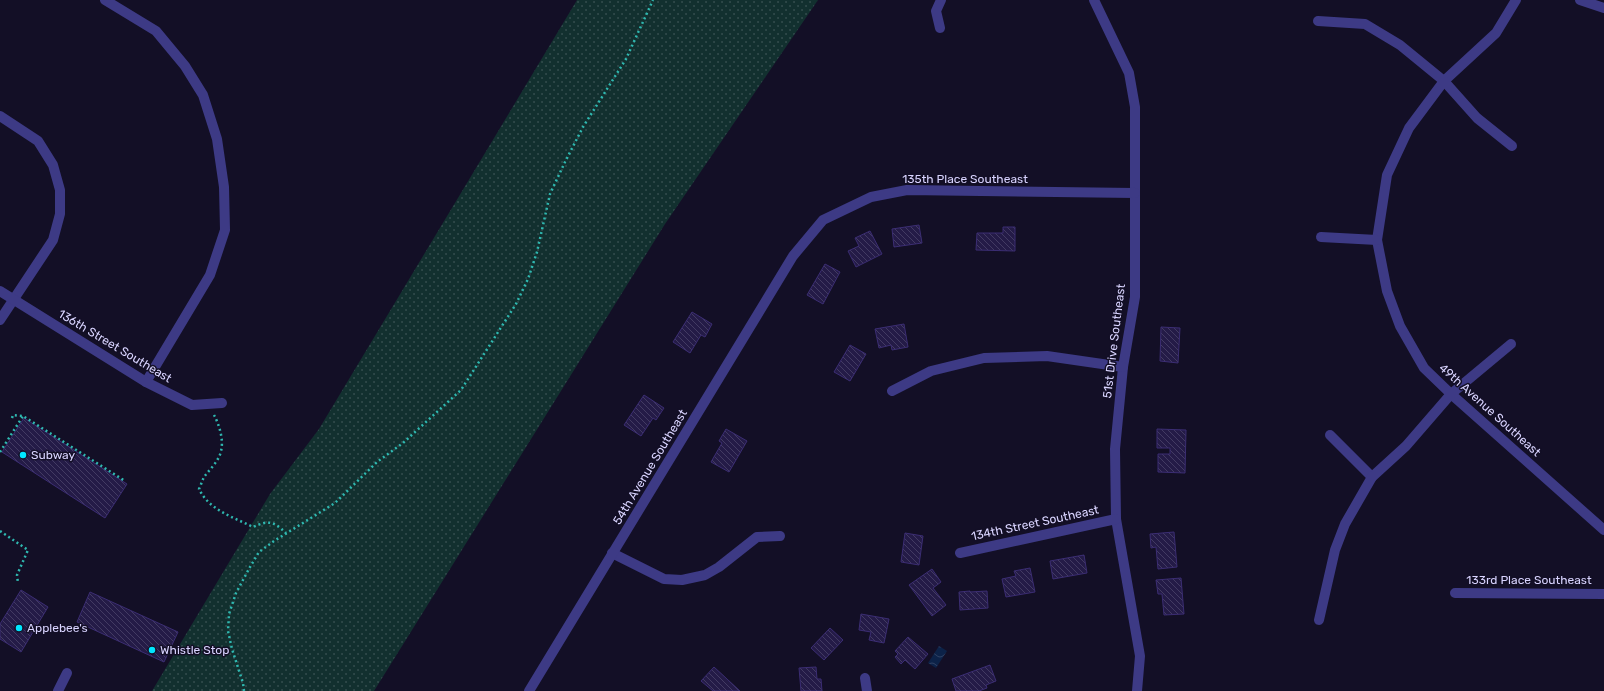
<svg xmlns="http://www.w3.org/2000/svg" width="1604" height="691" font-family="Rubik,sans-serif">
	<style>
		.grass { fill: url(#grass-dots) }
		.water { fill: url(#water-waves) }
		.building { fill: url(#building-back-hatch); stroke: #3b2d73 }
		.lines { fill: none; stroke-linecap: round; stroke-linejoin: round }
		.path { stroke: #2fb8b0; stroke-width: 2.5; stroke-dasharray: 2 3; stroke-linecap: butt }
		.minor { stroke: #3d3a85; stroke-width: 10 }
		.poi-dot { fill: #00e5ff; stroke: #130f26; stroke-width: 1.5 }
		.labels { text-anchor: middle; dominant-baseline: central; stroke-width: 3; stroke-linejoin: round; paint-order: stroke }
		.street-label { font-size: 12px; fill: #d9d4ff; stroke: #130f26 }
		.poi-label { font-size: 12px; fill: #d9d4ff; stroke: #130f26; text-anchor: start }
	</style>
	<defs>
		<pattern id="grass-dots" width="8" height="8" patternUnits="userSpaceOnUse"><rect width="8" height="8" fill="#12302f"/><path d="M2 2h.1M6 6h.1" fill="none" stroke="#344d4e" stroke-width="1.8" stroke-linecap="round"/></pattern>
		<pattern id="water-waves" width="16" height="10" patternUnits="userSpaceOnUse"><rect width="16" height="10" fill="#0c2248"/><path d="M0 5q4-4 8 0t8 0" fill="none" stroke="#2f4163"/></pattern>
		<pattern id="building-back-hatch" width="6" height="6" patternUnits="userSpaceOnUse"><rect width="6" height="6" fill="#241b47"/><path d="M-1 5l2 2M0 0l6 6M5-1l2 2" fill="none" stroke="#433b63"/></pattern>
	</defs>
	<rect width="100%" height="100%" fill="#130f26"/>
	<polygon class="grass" points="577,0 818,0 665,224 374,691 152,691 270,494 319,429"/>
	<polygon class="water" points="939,646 947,651 936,668 928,663"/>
	<g class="building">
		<polygon points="919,225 922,243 894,247 892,229"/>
		<polygon points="1003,227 1015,227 1015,251 976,250 977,233 1003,233"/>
		<polygon points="870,231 882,254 856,267 848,251 859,246 855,238"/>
		<polygon points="825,264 840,272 823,304 807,295"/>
		<polygon points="692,312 712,324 705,337 701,335 690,353 673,342"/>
		<polygon points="904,324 908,347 892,350 891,345 879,348 875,329"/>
		<polygon points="1161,327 1180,328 1178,363 1160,361"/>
		<polygon points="850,345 866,354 850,381 834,372"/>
		<polygon points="644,395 664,408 656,420 653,418 641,436 624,425"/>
		<polygon points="24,418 127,484 105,518 2,452"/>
		<polygon points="726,429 747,441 729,472 711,462 722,443 719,441"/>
		<polygon points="1157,429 1186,430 1185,473 1158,472 1158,454 1170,454 1170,448 1157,448"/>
		<polygon points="1174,532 1177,567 1158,569 1156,547 1151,548 1150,534"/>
		<polygon points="905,533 923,536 919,565 901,562"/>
		<polygon points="1084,555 1087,573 1053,579 1050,561"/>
		<polygon points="1030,568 1035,592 1006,597 1002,579 1016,576 1014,571"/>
		<polygon points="932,569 941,582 933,588 946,605 932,616 909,585"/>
		<polygon points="1181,578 1184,614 1164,615 1162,594 1158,594 1156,580"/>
		<polygon points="21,590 48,607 21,652 0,639 0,624"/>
		<polygon points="970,591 970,592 987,591 988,608 960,610 959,592"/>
		<polygon points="90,592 178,632 164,662 77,622"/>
		<polygon points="861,614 889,619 884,643 869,640 871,632 859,630"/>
		<polygon points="830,628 843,640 824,660 811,648"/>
		<polygon points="908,637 928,654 915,669 905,660 901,664 895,657 898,654 895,651"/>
		<polygon points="990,665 996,681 986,685 987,688 979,691 956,691 952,679"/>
		<polygon points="714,667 740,691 713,691 701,681"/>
		<polygon points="816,667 817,679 821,679 822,691 801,691 799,668"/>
	</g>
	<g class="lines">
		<g class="path">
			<path d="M 214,415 C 219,424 224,440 221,451 C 219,461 210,469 204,477 C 202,481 201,485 199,489 C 209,510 233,517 253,527 C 269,520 273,521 286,533"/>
			<polyline points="12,418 13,415 23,416 125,481"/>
			<polyline points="0,452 23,416"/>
			<polyline points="0,531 28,550 17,575 18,583"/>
			<polyline points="244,691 243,683 232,649 228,631 229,614 236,593 250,567 259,552 274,541 335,503 377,462 403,443 461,390 516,304 528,279 537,252 550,194 565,162 583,127 626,59 653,0"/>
		</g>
		<g class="minor">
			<polyline points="105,0 156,31 185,66 203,95 217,139 224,187 225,230 210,275 146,382"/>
			<polyline points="1094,0 1129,73 1135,107 1135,297 1123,367 1115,449 1116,519 1140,656 1137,691"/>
			<polyline points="1516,0 1496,33 1444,81 1409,128 1387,175 1377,240 1387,291 1400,326 1424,368 1451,394 1604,530"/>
			<polyline points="1580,0 1604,8"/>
			<polyline points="1318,21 1365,24 1400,45 1444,81 1477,118 1512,146"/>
			<polyline points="940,28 936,11 941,0"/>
			<polyline points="0,116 38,141 53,165 60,190 60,214 53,240 0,320"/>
			<polyline points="1321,237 1377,240"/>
			<polyline points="0,291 146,382 192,405 222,403"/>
			<polyline points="892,391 931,371 984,358 1047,356 1123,367"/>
			<polyline points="1330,435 1372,477"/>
			<polyline points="612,553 664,579 682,580 705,575 719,567 757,537 780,536"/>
			<polyline points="960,553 1116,519"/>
			<polyline points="1455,593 1604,594"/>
			<polyline points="1319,620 1335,550 1345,524 1372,477 1406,446 1451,394 1511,344"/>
			<polyline points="865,678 867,691"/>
			<polyline points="58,691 67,673"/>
			<polyline points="529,691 793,256 823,220 871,197 907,190 1135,193"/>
		</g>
	</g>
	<g class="poi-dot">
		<circle cx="23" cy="455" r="4"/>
		<circle cx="19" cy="628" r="4"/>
		<circle cx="152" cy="650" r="4"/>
	</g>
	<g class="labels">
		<g class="street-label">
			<text x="965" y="179">135th Place Southeast</text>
			<text transform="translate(1114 341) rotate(-83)">51st Drive Southeast</text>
			<text transform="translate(115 346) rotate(31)">136th Street Southeast</text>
			<text transform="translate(1490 410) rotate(42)">49th Avenue Southeast</text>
			<text transform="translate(650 467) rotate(-59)">54th Avenue Southeast</text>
			<text transform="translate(1035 523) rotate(-12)">134th Street Southeast</text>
			<text x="1529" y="580">133rd Place Southeast</text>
		</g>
		<g class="poi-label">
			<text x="31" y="455">Subway</text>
			<text x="27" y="628">Applebee's</text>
			<text x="160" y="650">Whistle Stop</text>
		</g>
	</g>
</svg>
